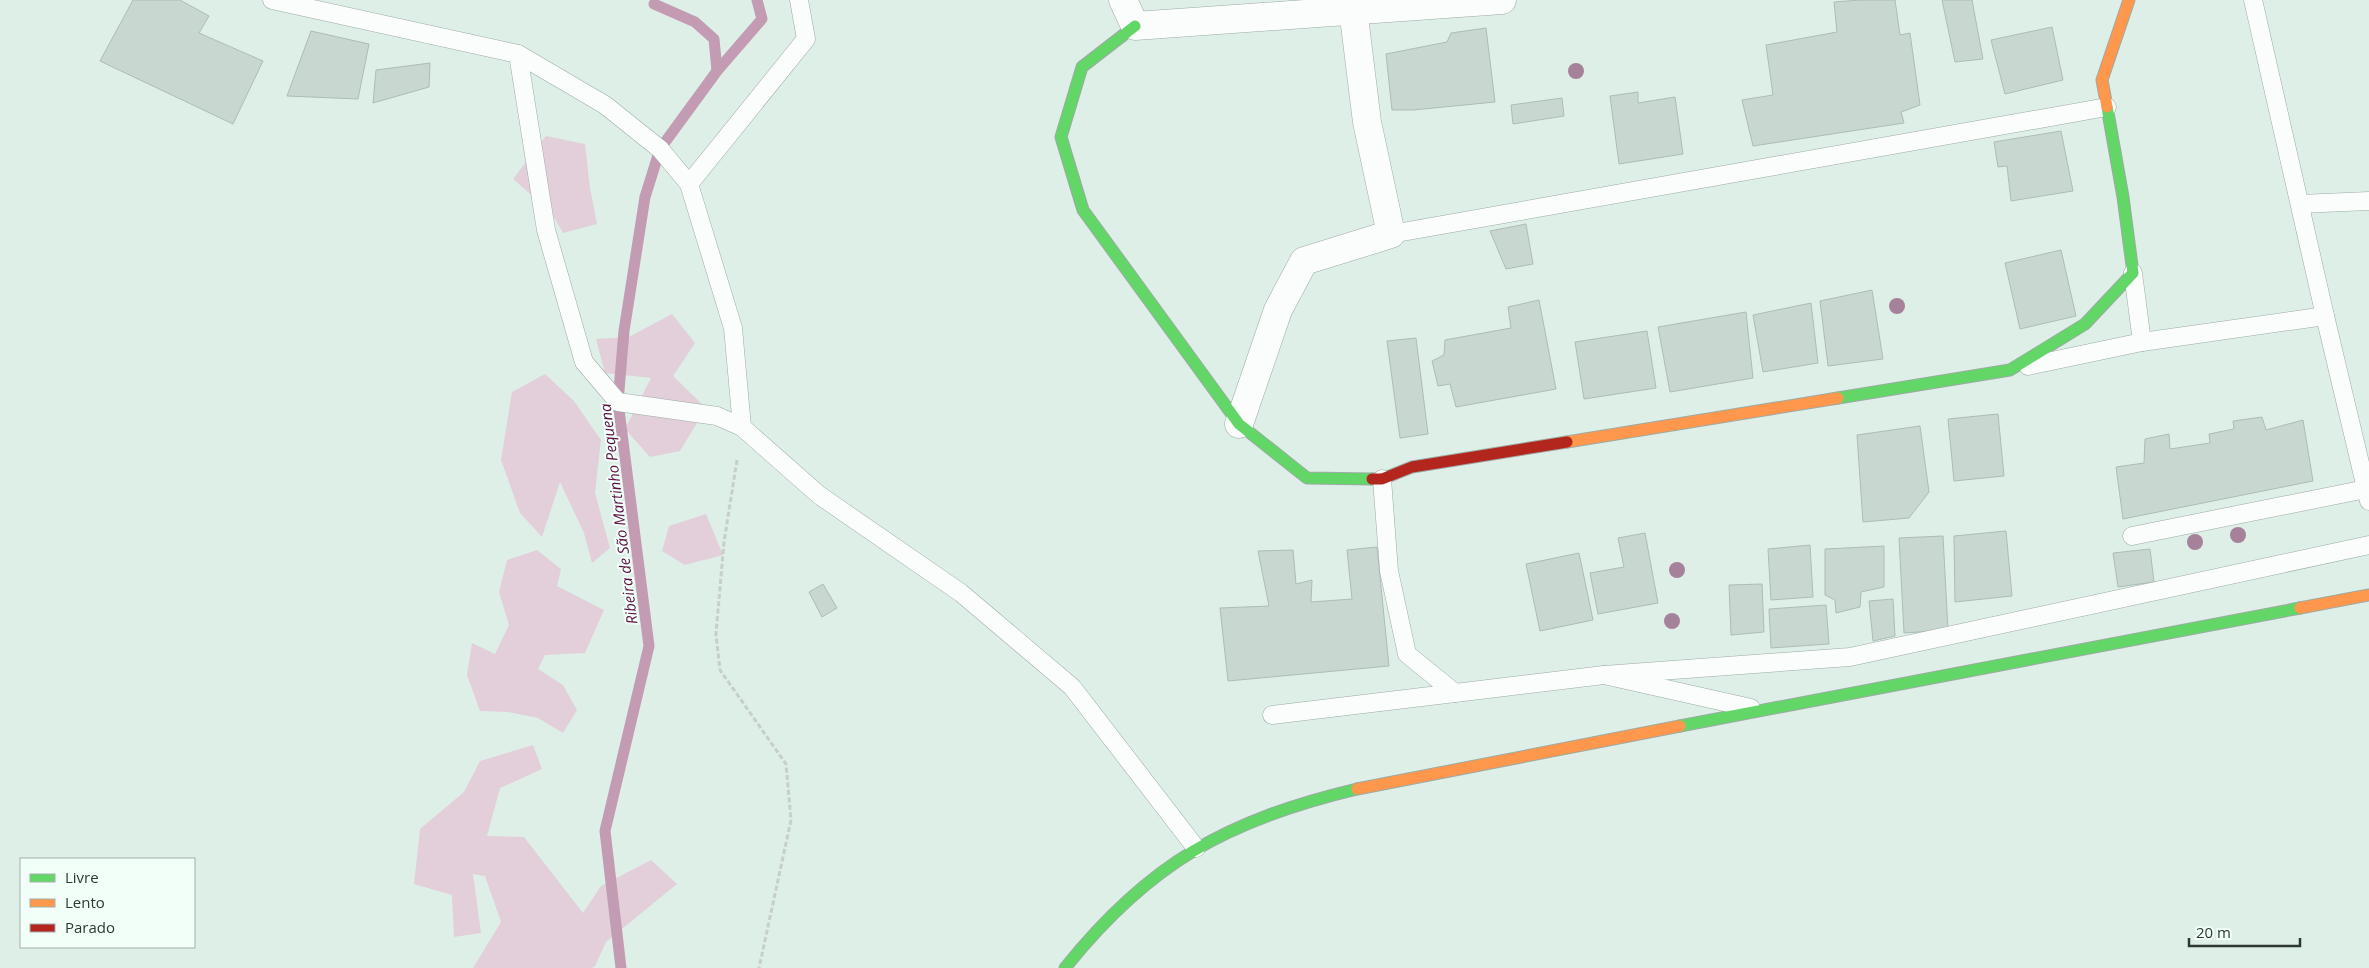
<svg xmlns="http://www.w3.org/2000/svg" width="2369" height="968" font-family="'Open Sans',sans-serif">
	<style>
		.green { fill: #e2cfda }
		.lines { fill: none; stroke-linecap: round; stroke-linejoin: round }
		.stream { stroke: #c39cb3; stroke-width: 11 }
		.building { fill: #c9d7d1; stroke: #aebcb6 }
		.lane-casing { stroke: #9daaa4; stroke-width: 19 }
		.street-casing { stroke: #9daaa4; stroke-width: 29 }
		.fast-casing { stroke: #9daaa4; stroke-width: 13 }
		.slow-casing { stroke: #9daaa4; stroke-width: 13 }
		.jam-casing { stroke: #9daaa4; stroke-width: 13 }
		.path { stroke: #c7cecb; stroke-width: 3; stroke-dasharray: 5 2.5; stroke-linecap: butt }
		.lane { stroke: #fafdfc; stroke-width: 18 }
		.street { stroke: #fafdfc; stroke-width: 28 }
		.fast { stroke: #63d668; stroke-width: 11 }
		.slow { stroke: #ff974d; stroke-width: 11 }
		.jam { stroke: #b3261e; stroke-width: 11 }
		.tree { fill: #a58299 }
		.labels { text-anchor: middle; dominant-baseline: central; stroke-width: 4; stroke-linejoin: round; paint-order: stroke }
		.water-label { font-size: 15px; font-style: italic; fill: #5d0f43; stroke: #f2fff9 }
	</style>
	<rect width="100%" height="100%" fill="#deefe8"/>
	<g class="green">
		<polygon points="546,136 585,144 590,188 597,224 563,233 551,212 513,179"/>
		<polygon points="672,314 695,343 673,376 706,408 680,451 650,457 625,429 651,378 605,373 596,339 629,337"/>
		<polygon points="545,374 574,401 601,440 595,493 610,548 592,563 584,533 560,482 542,537 520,513 501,460 512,392"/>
		<polygon points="706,514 723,555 685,565 662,551 669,526"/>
		<polygon points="537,550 561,569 557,586 604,610 585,653 545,655 538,669 563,685 577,710 563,733 538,718 508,712 480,711 467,675 472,643 495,654 509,625 499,592 507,560"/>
		<polygon points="533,745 542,769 500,788 487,836 524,837 583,913 601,886 651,860 677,884 606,942 595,966 592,968 473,968 501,922 485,876 473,874 481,933 454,937 452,895 414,884 420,829 464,792 480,761"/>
	</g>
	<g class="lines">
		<g class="stream">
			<polyline points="654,4 695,22 714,39 717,71"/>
			<polyline points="621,968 605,831 649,646 618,402 624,331 645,197 660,149 717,71 762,19 757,0"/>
		</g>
	</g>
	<g class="building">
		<polygon points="133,0 180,0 209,16 199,33 263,61 233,124 100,61"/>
		<polygon points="1860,0 1895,0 1900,35 1910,33 1920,105 1901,112 1904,123 1753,146 1742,100 1773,95 1766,45 1837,32 1834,2"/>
		<polygon points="1942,0 1972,0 1983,59 1955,62"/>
		<polygon points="2052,27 2063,80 2005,94 1991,40"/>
		<polygon points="1486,28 1495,102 1413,110 1392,110 1386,54 1447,42 1451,33"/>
		<polygon points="311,31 369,44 358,99 287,96"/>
		<polygon points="430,63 429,87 373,103 376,70"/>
		<polygon points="1638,92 1638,103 1675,97 1683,154 1619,164 1610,96"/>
		<polygon points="1562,98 1564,116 1513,124 1511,105"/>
		<polygon points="2061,131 2073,191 2011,201 2007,166 1998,167 1994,142"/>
		<polygon points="1526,224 1533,264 1506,269 1490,231"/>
		<polygon points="2061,250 2076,316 2020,329 2005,263"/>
		<polygon points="1872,290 1883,359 1828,366 1820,301"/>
		<polygon points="1539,300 1556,389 1456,407 1450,384 1438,386 1432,361 1444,355 1445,340 1511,328 1508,307"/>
		<polygon points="1811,303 1818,363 1763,372 1753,315"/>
		<polygon points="1746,312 1753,378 1670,392 1658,327"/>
		<polygon points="1647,331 1656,388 1584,399 1575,342"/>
		<polygon points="1416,338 1428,434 1400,438 1387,341"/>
		<polygon points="1998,414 2004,476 1954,481 1948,419"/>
		<polygon points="2262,417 2266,430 2303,420 2313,481 2123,519 2116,467 2144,463 2145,439 2169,434 2170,449 2210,443 2209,434 2234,429 2233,421"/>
		<polygon points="1920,426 1929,492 1909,518 1863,522 1857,435"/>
		<polygon points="2006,531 2012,596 1955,602 1954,536"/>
		<polygon points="1645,533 1658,603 1598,614 1590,573 1624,567 1618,538"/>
		<polygon points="1943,536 1948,630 1904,633 1899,538"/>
		<polygon points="1810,545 1813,597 1771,600 1768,549"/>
		<polygon points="1884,546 1884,587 1861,592 1860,607 1836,613 1835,600 1825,595 1825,549"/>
		<polygon points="1377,547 1389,666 1228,681 1220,608 1269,606 1258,551 1293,550 1296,584 1312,580 1311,602 1352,599 1347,550"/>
		<polygon points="2150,549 2154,582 2118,587 2113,553"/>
		<polygon points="1579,553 1593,620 1540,631 1526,564"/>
		<polygon points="823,584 837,608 822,617 809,592"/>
		<polygon points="1762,584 1764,632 1731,635 1729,585"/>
		<polygon points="1893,599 1895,636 1873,641 1869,601"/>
		<polygon points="1826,605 1829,644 1771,648 1769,609"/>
	</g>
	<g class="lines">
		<g class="lane-casing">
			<g id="lane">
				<polyline points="272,0 518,54 605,105 660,149 689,184 733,328 742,427 819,495 961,593 1072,687 1196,848"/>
				<polyline points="518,54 546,230 584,362 618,402 717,416 742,427"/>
				<polyline points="689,184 806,39 799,0"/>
				<polyline points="2300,204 2369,201"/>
				<polyline points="1391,234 2107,107"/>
				<polyline points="2133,273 2142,342"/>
				<polyline points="2325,316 2369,501"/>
				<polyline points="2028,366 2142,342 2325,316 2253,0"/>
				<polyline points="1382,479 1389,571 1407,654 1455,693 1604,675 1751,708"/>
				<polyline points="2132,536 2366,489"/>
				<polyline points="1604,675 1850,657 2369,545"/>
				<polyline points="1272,715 1455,693"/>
			</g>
		</g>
		<g class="street-casing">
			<g id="street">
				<polyline points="1123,0 1135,26 1502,0"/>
				<polyline points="1239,424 1278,310 1304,261 1391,234 1367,122 1353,9"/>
			</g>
		</g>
		<g class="fast-casing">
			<g id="fast">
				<polyline points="1135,26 1082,67 1061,137 1083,210 1239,424 1307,478 1372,479"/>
				<polyline points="1838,398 2010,370 2085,324 2133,273 2123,197 2107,107"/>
				<polyline points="1680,726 2300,608"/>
				<path d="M 1065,968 C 1149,863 1227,820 1357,789"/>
			</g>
		</g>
		<g class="slow-casing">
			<g id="slow">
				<polyline points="2107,107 2102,80 2129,0"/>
				<polyline points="1567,442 1838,398"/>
				<polyline points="2300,608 2369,595"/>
				<polyline points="1357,789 1680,726"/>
			</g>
		</g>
		<g class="jam-casing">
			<polyline id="jam" points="1372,479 1382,479 1412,467 1567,442"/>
		</g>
		<polyline class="path" points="737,460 724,542 716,634 720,670 786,764 791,820 759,968"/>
		<use href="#lane" class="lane"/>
		<use href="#street" class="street"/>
		<use href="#fast" class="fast"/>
		<use href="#slow" class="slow"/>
		<use href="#jam" class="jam"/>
	</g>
	<g class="tree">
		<circle cx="1576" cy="71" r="8"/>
		<circle cx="1897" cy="306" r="8"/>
		<circle cx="2238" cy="535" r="8"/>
		<circle cx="2195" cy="542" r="8"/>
		<circle cx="1677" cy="570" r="8"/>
		<circle cx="1672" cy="621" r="8"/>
	</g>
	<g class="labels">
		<g class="water-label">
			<text transform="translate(618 514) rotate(-97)">Ribeira de São Martinho Pequena</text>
		</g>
	</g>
	<rect x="20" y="858" width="175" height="90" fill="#f2fff9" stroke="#a3b0aa"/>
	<rect x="30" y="874" width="25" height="8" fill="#63d668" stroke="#a3b0aa"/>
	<text x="65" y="883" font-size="15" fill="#2c3933">Livre</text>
	<rect x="30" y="899" width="25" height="8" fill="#ff974d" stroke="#a3b0aa"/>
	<text x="65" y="908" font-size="15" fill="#2c3933">Lento</text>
	<rect x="30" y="924" width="25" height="8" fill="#b3261e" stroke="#a3b0aa"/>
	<text x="65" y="933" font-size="15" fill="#2c3933">Parado</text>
	<path d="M2189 938v8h111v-8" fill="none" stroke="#2c3933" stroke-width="2.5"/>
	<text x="2196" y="938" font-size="15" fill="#2c3933" stroke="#f2fff9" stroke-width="4" paint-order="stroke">20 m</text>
</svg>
